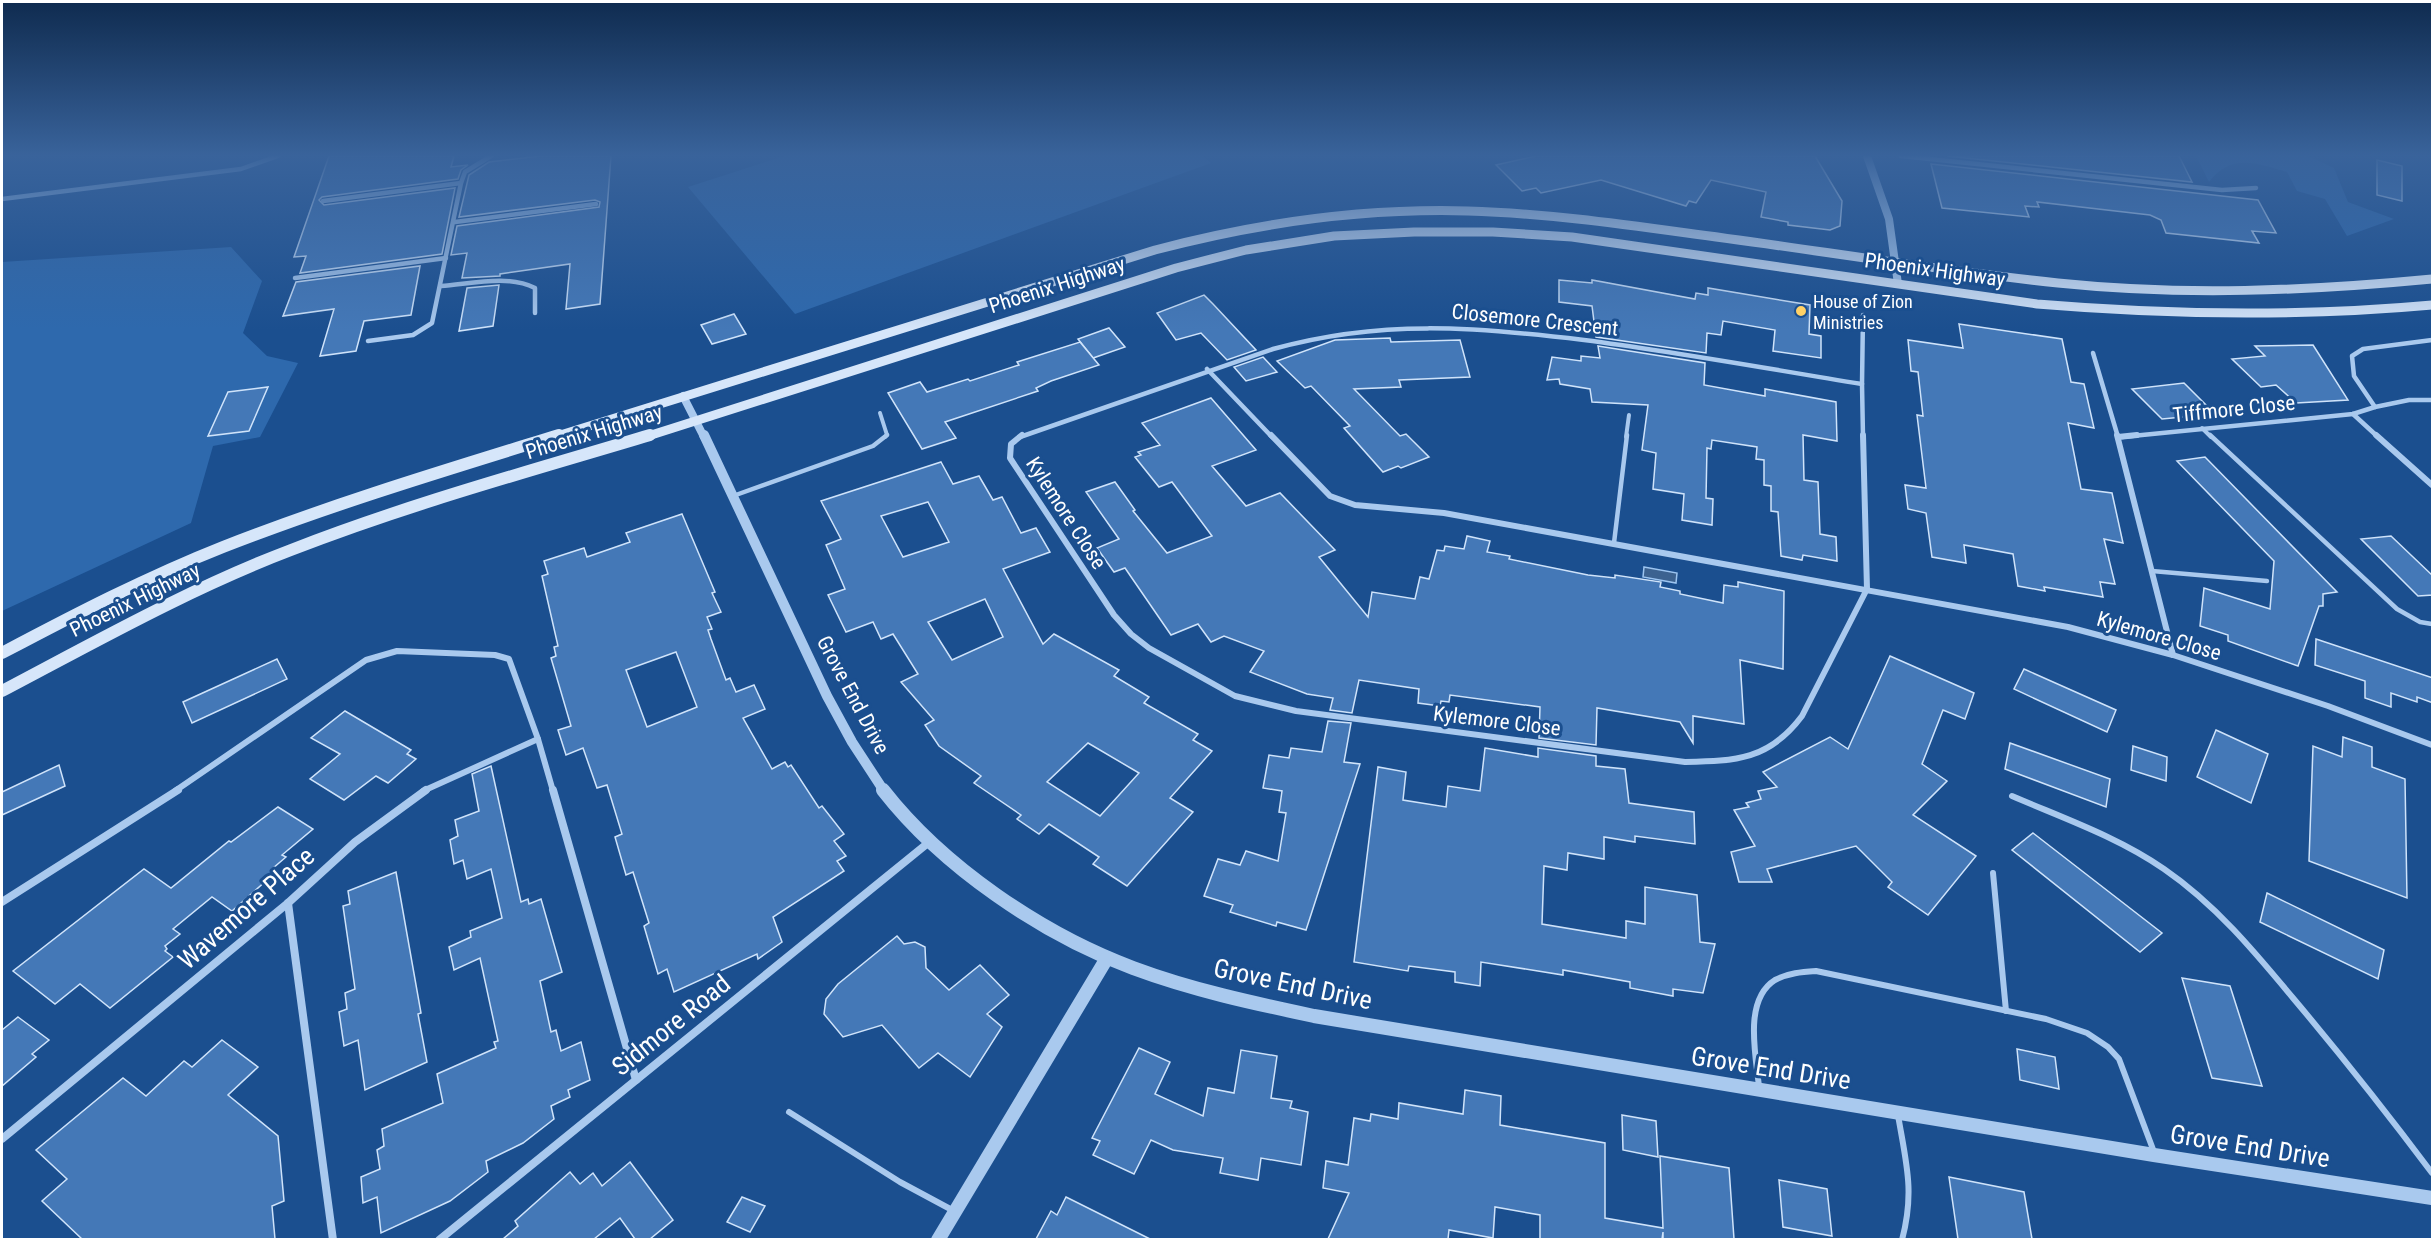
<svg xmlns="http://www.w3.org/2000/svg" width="2434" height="1241" font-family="'Roboto Condensed',sans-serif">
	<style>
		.green { fill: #2e69ad }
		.water { fill: #3c6290; stroke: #9cc4f0; stroke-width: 1.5 }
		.building { fill: #4478b7; stroke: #cfe3fa; stroke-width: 1.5; fill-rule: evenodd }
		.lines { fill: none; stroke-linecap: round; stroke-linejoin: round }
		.service-far2 { stroke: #a9c9ee; stroke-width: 4 }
		.service-far1 { stroke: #a9c9ee; stroke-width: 4.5 }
		.service { stroke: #a9c9ee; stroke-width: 6 }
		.minor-far2 { stroke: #a9c9ee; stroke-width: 4.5 }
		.minor-far1 { stroke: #a9c9ee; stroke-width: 6 }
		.minor { stroke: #a9c9ee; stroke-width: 8 }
		.tertiary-far2 { stroke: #a9c9ee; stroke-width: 8 }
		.tertiary-far1 { stroke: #a9c9ee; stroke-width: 10 }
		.tertiary { stroke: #a9c9ee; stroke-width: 14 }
		.secondary-far1 { stroke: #d6e6fa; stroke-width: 9 }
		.secondary { stroke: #d6e6fa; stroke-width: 12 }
		.poi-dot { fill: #ffd166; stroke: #1b4f8f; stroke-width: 2 }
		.labels { text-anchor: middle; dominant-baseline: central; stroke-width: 6; stroke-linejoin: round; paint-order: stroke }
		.far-poi-label { font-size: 18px; fill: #fff; stroke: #1b4f8f; text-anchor: start }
		.street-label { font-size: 21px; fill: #fff; stroke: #1b4f8f }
		.near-street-label { font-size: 26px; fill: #fff; stroke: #1b4f8f }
	</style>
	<rect width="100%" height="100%" fill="#1b4f8f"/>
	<g class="green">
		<polygon points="784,156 1203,156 1211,163 795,314 688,187"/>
		<path d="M 2196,156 L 2308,156 L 2334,168 L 2348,202 L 2394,219 L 2347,236 L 2325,199 L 2297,191 L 2287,172 C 2256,163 2231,153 2209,182 Z"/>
		<polygon points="231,247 262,281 243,333 267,356 298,363 260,437 213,446 191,523 2,611 2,262"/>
	</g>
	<polygon class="water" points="1644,567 1677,573 1676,583 1643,577"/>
	<g class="building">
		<polygon points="329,156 454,156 451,167 468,165 461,170 458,179 322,197 319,200 324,205 455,188 442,254 300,273 306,256 294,257"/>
		<polygon points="541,156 611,156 600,304 566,309 570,264 500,274 500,276 462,278 467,253 451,255 457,226 599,207 600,202 595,200 459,217 469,175 489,162"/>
		<polygon points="1536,156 1815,156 1842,201 1840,226 1830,230 1788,225 1788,222 1761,217 1766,192 1711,180 1696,203 1689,201 1686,206 1601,180 1541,193 1536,188 1522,191 1496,165"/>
		<polygon points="1947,156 2179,156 2192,182"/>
		<polygon points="2377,160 2402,166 2402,201 2377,195"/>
		<polygon points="1931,164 2258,200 2276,233 2252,231 2259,243 2166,233 2161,220 2150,215 2037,202 2039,207 2025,206 2029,217 1942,208"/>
		<polygon points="420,266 411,315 364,321 356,351 320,356 334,309 283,316 296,282"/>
		<polygon points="1559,280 1592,283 1592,280 1695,299 1696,293 1708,295 1708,288 1810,305 1809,334 1821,336 1821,358 1773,351 1775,330 1723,321 1721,335 1707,333 1706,353 1596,337 1592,306 1559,302"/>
		<polygon points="499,285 493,326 459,331 467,288"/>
		<polygon points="1204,295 1213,304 1256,350 1227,360 1201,333 1176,340 1157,313"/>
		<polygon points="734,314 746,334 712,344 701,325"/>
		<polygon points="1959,324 2062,339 2071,382 2084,384 2094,428 2068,423 2081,489 2112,493 2123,543 2104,539 2115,584 2100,582 2103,597 2044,587 2045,591 2018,586 2013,554 1964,545 1966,563 1932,557 1926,513 1908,509 1905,485 1926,488 1917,415 1923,416 1918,372 1911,371 1908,340 1963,348"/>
		<polygon points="1109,328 1125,347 1093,358 1078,339"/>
		<polygon points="1390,338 1391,342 1460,340 1470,377 1399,380 1401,387 1354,389 1400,436 1406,434 1429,457 1401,468 1398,466 1383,472 1344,428 1350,426 1311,386 1305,388 1277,361 1335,340"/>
		<polygon points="1080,342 1099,365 1051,381 1036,388 1038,391 945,422 956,438 922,449 888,393 920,382 927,392 968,379 970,381 1019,365 1017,362"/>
		<polygon points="2313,345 2348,400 2296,403 2276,385 2261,387 2232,359 2265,356 2255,346"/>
		<polygon points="1598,346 1705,363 1704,385 1765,396 1765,389 1836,402 1837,441 1803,435 1804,480 1818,482 1820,534 1836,537 1837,561 1803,555 1802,560 1781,556 1778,512 1771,511 1771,486 1764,485 1764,460 1756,459 1757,447 1712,440 1711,449 1707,448 1706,498 1713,499 1712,525 1682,520 1684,494 1653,489 1656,453 1642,450 1648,405 1592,402 1590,389 1560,384 1559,379 1547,380 1552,357 1581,361 1581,356 1600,358"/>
		<polygon points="1263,357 1277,372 1246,381 1234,367"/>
		<polygon points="2184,383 2215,414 2162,419 2132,389"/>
		<polygon points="268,387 249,431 208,436 228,392"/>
		<polygon points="1211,398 1256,450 1212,466 1246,506 1280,493 1335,550 1319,557 1368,617 1372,592 1415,599 1420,577 1429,579 1437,550 1444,551 1445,546 1464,549 1467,536 1490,541 1487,552 1510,556 1509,559 1588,575 1615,578 1615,575 1661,582 1660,587 1680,591 1680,594 1723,603 1724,585 1738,587 1738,582 1784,591 1783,669 1740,660 1744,724 1693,716 1693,743 1680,722 1597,708 1596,745 1539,738 1540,707 1450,695 1449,702 1441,701 1440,706 1418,703 1419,689 1359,680 1352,713 1330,710 1333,698 1307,694 1250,672 1264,651 1224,636 1211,642 1198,624 1171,635 1125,568 1114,572 1097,548 1119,539 1086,492 1115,482 1135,510 1133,511 1167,553 1212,536 1172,482 1159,487 1135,457 1141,455 1138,452 1160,445 1142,423"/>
		<polygon points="2205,457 2337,592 2323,594 2323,606 2319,606 2298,666 2228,641 2228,635 2200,626 2204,588 2270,609 2274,561 2177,461"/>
		<path d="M 941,462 L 953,484 L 979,476 L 993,500 L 1002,497 L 1021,533 L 1036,528 L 1050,552 L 1003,569 L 1043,644 L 1054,634 L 1119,670 L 1114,676 L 1149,697 L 1144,703 L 1198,734 L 1193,740 L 1212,751 L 1170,798 L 1193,812 L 1127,886 L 1093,864 L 1099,857 L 1049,824 L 1039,834 L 1017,819 L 1021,815 L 974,783 L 981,776 L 939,746 L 925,725 L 934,720 L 901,682 L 918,674 L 893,634 L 881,639 L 873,622 L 846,632 L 828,595 L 845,589 L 826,545 L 841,539 L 821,501 ZM 928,502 L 949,542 L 903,557 L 881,516 ZM 985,599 L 1003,637 L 952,660 L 928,622 ZM 1088,743 L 1139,773 L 1100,816 L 1047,782 Z"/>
		<path d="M 682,514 L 715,592 L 712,593 L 721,612 L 707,617 L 712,629 L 708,630 L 711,639 L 726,680 L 730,678 L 736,692 L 754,685 L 765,709 L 743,718 L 772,769 L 785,762 L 788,767 L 791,765 L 819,808 L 822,806 L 844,834 L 834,841 L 846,856 L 837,861 L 844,871 L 773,917 L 782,942 L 758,959 L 757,954 L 674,992 L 667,969 L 658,974 L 644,926 L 649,923 L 633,872 L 626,875 L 615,837 L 622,834 L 607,785 L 597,788 L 583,748 L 566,755 L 558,730 L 571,726 L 551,658 L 556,656 L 554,647 L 558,646 L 542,576 L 548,574 L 544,561 L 584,548 L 587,557 L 630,542 L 626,533 ZM 676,652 L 697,707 L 647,727 L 626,670 Z"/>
		<polygon points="2391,536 2433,576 2433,595 2418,596 2361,539"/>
		<polygon points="2316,639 2433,678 2433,703 2417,697 2417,702 2391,693 2391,707 2365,698 2365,681 2315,665"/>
		<polygon points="1890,656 1974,693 1965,719 1943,710 1922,764 1947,781 1913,815 1976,856 1928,915 1888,887 1892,882 1856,846 1767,869 1772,882 1739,882 1731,852 1755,846 1734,810 1749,807 1746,803 1761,799 1758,791 1777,787 1763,772 1830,737 1848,749"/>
		<polygon points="277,659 287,679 192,723 183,702"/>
		<polygon points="2024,669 2116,710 2107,732 2014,689"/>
		<polygon points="345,711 411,750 407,754 416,759 388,783 376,776 344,800 310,779 340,754 311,738"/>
		<polygon points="1328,721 1351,723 1344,762 1360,764 1306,930 1277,922 1276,926 1230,912 1233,905 1204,896 1218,859 1240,865 1246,851 1278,861 1286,813 1279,812 1282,791 1263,788 1269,755 1289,758 1291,748 1322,752"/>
		<polygon points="2216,730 2268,754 2251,803 2197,777"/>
		<polygon points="2343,737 2372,747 2372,767 2405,779 2407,898 2309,861 2313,746 2342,757"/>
		<polygon points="2010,743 2110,779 2106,807 2005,769"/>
		<polygon points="2133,746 2167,757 2166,781 2131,770"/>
		<polygon points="1485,748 1538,757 1538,748 1596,756 1596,766 1625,769 1629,803 1694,812 1695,844 1635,836 1635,842 1604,837 1604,859 1568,853 1567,870 1544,866 1542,924 1626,938 1626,921 1645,924 1645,887 1697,895 1700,942 1715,944 1703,993 1673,989 1673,996 1630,988 1630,982 1563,970 1563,975 1481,962 1480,986 1455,982 1455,972 1409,966 1408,971 1354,962 1378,767 1406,772 1403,800 1446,807 1448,786 1480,791"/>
		<polygon points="59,765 65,786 2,815 2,792"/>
		<polygon points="491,766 521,902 528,899 529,904 541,899 562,972 540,981 551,1032 556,1030 561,1051 581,1042 590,1080 568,1090 570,1097 551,1106 554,1119 523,1143 486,1161 488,1172 450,1201 381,1233 377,1197 363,1203 361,1177 380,1169 377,1150 384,1146 382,1129 443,1103 437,1074 496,1048 494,1042 498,1041 480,958 454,970 449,947 471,937 470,931 502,918 491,869 467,879 463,860 454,864 450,840 458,836 455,820 479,811 472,774"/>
		<polygon points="278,807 313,829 282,855 286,857 272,869 276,872 232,911 212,897 173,929 180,934 165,946 167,949 165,951 173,957 110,1008 80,984 55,1004 13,971 144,869 171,888 229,841 231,842"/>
		<polygon points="2033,833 2162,933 2140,952 2012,850"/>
		<polygon points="396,872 421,1013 418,1014 427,1062 365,1090 358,1040 344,1046 339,1012 347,1009 345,993 355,989 343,906 350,904 348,891"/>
		<polygon points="2267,893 2384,950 2378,979 2260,922"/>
		<polygon points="897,936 904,944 915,942 925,947 926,968 949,990 980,965 1009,995 987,1014 1002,1027 970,1077 938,1053 919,1068 882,1025 843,1037 824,1014 826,999 838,984"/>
		<polygon points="2182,978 2230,986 2262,1086 2212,1078"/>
		<polygon points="18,1017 49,1040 32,1054 36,1057 2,1086 2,1030"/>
		<polygon points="222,1040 258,1067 228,1095 278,1136 284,1201 272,1206 275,1239 82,1239 42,1201 67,1179 36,1150 123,1078 146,1096 184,1061 192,1067"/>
		<polygon points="1139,1048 1170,1062 1155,1094 1203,1116 1208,1088 1234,1093 1241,1050 1277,1056 1271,1098 1292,1101 1290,1108 1308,1112 1301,1165 1261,1158 1258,1180 1220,1173 1223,1158 1173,1150 1151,1140 1134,1174 1093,1155 1100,1141 1092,1138"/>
		<polygon points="2017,1049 2055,1057 2059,1089 2020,1080"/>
		<polygon points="1465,1090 1501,1096 1500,1125 1605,1143 1605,1218 1663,1228 1660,1156 1729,1168 1734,1239 1663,1239 1663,1232 1662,1239 1540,1239 1540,1215 1495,1207 1493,1238 1449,1230 1448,1239 1328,1239 1349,1193 1323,1188 1326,1161 1348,1165 1354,1118 1370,1121 1371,1114 1398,1119 1399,1103 1463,1114"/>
		<polygon points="1622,1115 1656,1121 1658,1157 1623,1150"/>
		<polygon points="630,1162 673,1220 650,1239 635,1239 620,1218 594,1239 503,1239 518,1226 515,1221 570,1172 580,1184 593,1173 602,1186"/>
		<polygon points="1949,1177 2024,1192 2032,1239 1958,1239"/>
		<polygon points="1779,1180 1827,1189 1832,1236 1783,1227"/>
		<polygon points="742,1197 765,1206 750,1232 727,1222"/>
		<polygon points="1066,1197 1150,1239 1036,1239 1051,1211 1057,1215"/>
	</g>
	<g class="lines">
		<g class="service-far2">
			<polyline points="880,413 887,435 885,437"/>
			<polyline points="2202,428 2211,437"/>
			<polyline points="1626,437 1629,415"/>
		</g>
		<g class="service-far1">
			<polyline points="2210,435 2397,609 2420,622 2432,624"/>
			<polyline points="733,496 873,446 887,435"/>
			<polyline points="1614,543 1627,435"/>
			<polyline points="2152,571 2267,581"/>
		</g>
		<g class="service">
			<path d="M 2012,796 C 2063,818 2118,837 2164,869 C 2215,904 2254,951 2293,998 C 2341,1055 2387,1113 2432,1173"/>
			<polyline points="1993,873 2006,1011"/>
			<path d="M 1759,1087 C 1756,1056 1743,1000 1775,980 C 1788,973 1802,972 1816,971 L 2046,1019 L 2087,1033 L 2108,1047 L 2119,1059 L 2154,1152"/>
			<polyline points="789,1112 900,1182 954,1211"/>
			<path d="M 1898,1115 C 1906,1163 1915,1191 1902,1240"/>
		</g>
		<g class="minor-far2">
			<polyline points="1901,156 2222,190 2256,188"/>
			<polyline points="2,199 241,169 278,156"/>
			<polyline points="323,201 461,183"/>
			<polyline points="455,222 596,204"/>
			<polyline points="295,278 446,258"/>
			<path d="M 441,286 C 470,284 508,274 535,288 L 535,313"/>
			<polyline points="368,341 413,335 432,323 461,183 465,172 491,156"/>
			<polyline points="2093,353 2118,437"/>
			<polyline points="1207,369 1272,437"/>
			<polyline points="1862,384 1863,437"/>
			<polyline points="1862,384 1863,315"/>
			<polyline points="2375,407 2409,400 2432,400"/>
			<polyline points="2353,414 2378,437"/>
			<path d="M 1020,437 L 1273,349 C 1380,319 1475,327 1584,340 C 1677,352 1769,369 1862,384"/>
			<polyline points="2122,437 2353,414 2375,407 2354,376 2352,356 2363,349 2432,340"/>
		</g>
		<g class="minor-far1">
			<path d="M 1022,435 L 1011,444 L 1010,458 L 1114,615 L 1131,634 L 1149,648 L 1235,696 L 1296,711 L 1685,762 C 1736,761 1769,760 1802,716 L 1867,589 L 1863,435"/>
			<polyline points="1271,435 1330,496 1355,505 1444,513 2068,627 2173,655 2328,706 2432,745"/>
			<polyline points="2117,435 2173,655"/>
			<polyline points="2376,435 2432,485"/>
			<polyline points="2118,437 2137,435"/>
			<polyline points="175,791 366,660 397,651 495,655 509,659 538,739 553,791"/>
			<polyline points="423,791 538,739"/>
		</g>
		<g class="minor">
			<polyline points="553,790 636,1080"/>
			<polyline points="2,902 178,790"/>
			<polyline points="288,903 333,1240"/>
			<polyline points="2,1139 288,903 355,842 426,790"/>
			<polyline points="439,1240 928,843"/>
		</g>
		<g class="tertiary-far2">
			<polyline points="1867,156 1889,219 1898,284"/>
			<polyline points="683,396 704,437"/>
		</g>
		<polyline class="tertiary-far1" points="704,435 827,696 852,742 884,791"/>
		<g class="tertiary">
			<path d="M 883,790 C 943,867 1042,934 1133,968 C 1192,990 1253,1003 1314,1016 L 2154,1155 L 2432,1198"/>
			<polyline points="938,1240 1107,958"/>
		</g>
		<g class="secondary-far1">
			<path d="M 554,437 L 1155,250 C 1257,223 1362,208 1468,211 C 1541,213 1614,223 1687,233 C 1810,249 1934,270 2058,283 C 2183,296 2307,291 2432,279"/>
			<path d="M 645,437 L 1176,268 L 1246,250 L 1334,236 L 1414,232 L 1493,232 L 1572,237 L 2037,304 C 2169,315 2300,317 2432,305"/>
		</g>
		<g class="secondary">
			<path d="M 2,653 C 74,615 147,577 223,547 C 333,504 446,470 559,435"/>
			<path d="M 2,691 C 97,641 191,588 291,550 C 409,504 530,471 650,435"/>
		</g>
	</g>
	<linearGradient id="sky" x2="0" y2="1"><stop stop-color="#0f2b4f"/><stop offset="0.47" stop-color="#39639b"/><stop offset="1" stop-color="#39639b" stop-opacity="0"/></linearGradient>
	<rect width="2434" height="330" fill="url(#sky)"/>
	<circle class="poi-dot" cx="1801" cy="311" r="6"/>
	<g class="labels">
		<g class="far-poi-label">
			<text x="1813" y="301">House of Zion<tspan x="1813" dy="21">Ministries</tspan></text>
		</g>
		<g class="street-label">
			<text transform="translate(1935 270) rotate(8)">Phoenix Highway</text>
			<text transform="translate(1057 285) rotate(-18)">Phoenix Highway</text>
			<text transform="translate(1535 320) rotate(6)">Closemore Crescent</text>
			<text transform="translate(2234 409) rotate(-6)">Tiffmore Close</text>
			<text transform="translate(594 432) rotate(-17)">Phoenix Highway</text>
			<text transform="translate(1066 513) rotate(57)">Kylemore Close</text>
			<text transform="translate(135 600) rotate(-26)">Phoenix Highway</text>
			<text transform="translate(2159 636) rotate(16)">Kylemore Close</text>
			<text transform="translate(853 695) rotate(62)">Grove End Drive</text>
			<text transform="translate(1497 721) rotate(7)">Kylemore Close</text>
		</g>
		<g class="near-street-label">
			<text transform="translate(246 908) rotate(-41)">Wavemore Place</text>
			<text transform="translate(1293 984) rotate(12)">Grove End Drive</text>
			<text transform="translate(671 1025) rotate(-39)">Sidmore Road</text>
			<text transform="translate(1771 1068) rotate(9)">Grove End Drive</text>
			<text transform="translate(2250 1146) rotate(9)">Grove End Drive</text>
		</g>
	</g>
	<rect width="2434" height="1241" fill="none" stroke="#ffffff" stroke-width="6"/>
</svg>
